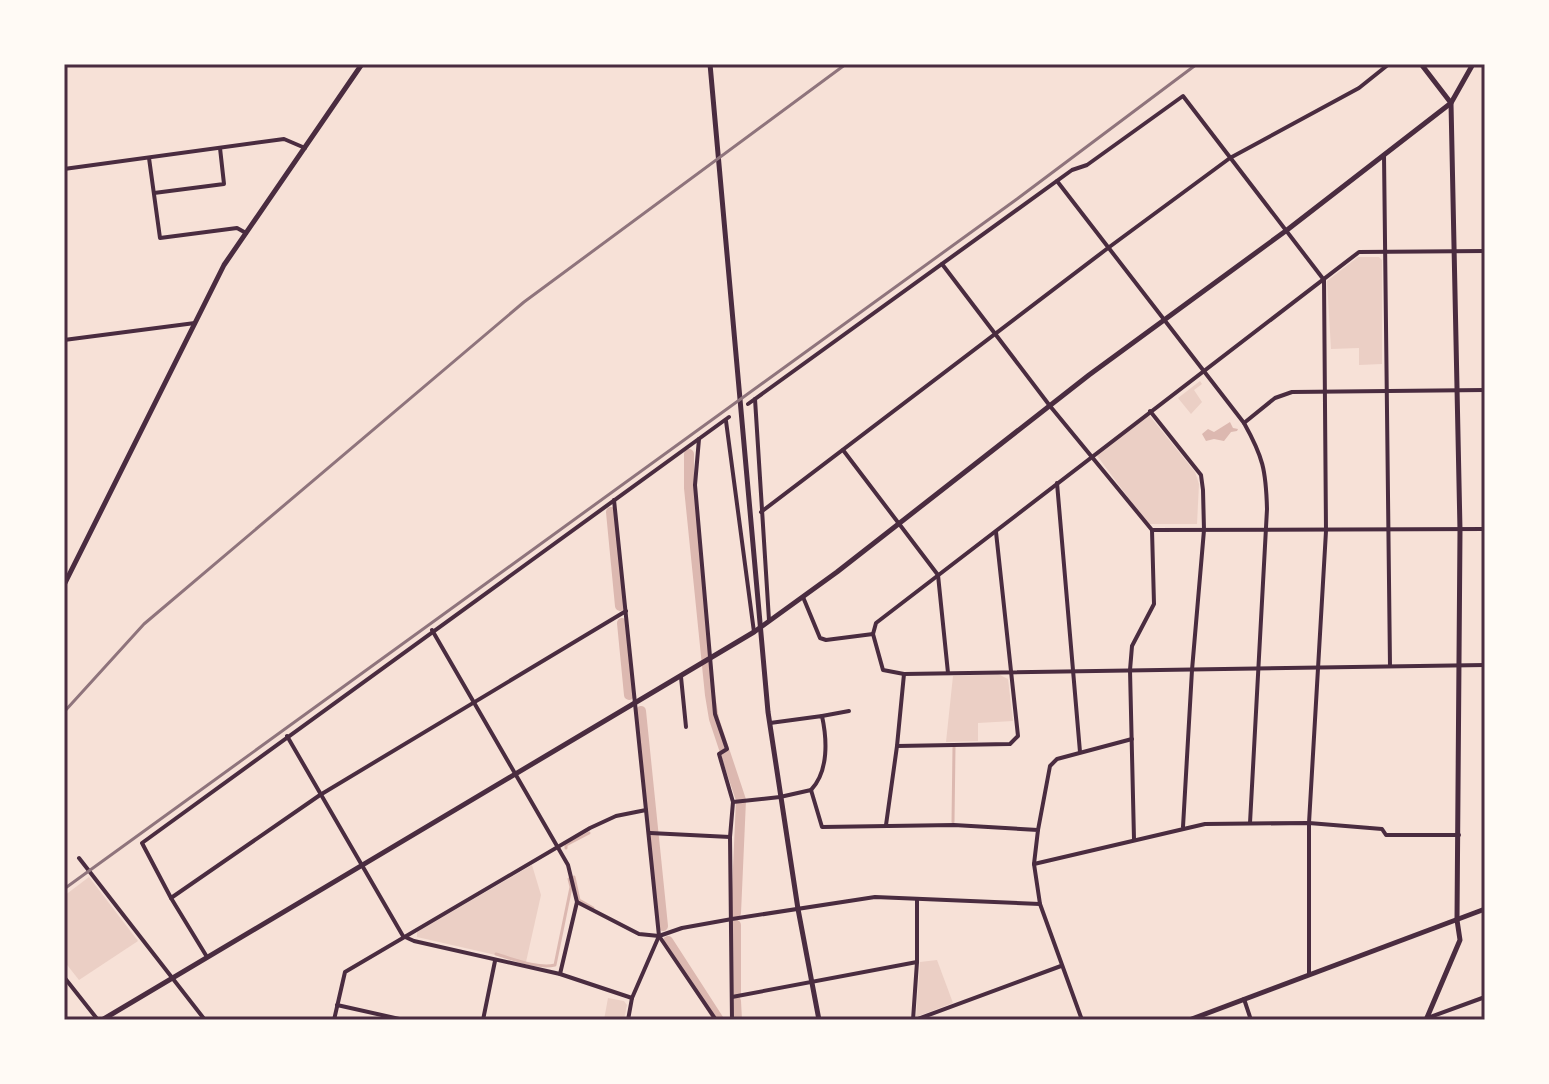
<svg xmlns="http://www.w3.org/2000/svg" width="1549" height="1084" font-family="Karla,sans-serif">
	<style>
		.green { fill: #ebcfc5 }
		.water { fill: #dcb8b0 }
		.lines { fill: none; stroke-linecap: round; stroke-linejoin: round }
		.stream { stroke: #dcb8b0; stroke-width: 3 }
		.canal { stroke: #dcb8b0; stroke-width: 10 }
		.minor { stroke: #4a2c40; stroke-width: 4 }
		.tertiary { stroke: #4a2c40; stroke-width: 5 }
		.secondary { stroke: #4a2c40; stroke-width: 5 }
		.rail { stroke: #8f747c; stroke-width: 3 }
		.neatline { fill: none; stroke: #4a2c40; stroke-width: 3 }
	</style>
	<rect width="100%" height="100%" fill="#f7e1d7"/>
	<g class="green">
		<polygon points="1358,257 1379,257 1382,260 1382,364 1359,365 1359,348 1331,349 1327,281"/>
		<polygon points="1200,381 1202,384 1194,390 1202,402 1191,414 1178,398"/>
		<polygon points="1149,415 1195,472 1199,484 1197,524 1148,524 1095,453"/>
		<polygon points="998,674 1008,679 1013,721 978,723 978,741 946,742 953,676"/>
		<polygon points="532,865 541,895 526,962 417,937 417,932"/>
		<polygon points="89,877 138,941 79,980 64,961 64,896"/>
		<polygon points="937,960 953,1003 916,1017 920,962"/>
		<polygon points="608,998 624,1001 627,1005 624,1020 604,1020"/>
	</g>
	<polygon class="water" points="1230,422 1233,428 1238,429 1237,431 1231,432 1224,441 1214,439 1206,441 1202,434 1208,429 1214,432"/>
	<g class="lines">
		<g class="stream">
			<polyline points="953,822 954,747"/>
			<polyline points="566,848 566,845 589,833"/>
			<polyline points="574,877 579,900 593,908"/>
			<path d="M 496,954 C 513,959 538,969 555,965 L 571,887 L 569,879"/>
		</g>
		<g class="canal">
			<polyline points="689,454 689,488 710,695 714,719 741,800 736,913"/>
			<polyline points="611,512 620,606"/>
			<polyline points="622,623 629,695"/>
			<polyline points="641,711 663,926"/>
			<polyline points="736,925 736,994"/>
			<polyline points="668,941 719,1020"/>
			<polyline points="736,1001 737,1020"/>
		</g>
		<g class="minor">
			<polyline points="1384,155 1390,666"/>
			<polyline points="149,158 160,238 237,228 246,233"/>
			<polyline points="64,169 284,139 305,148"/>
			<path d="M 1057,181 L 1244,423 C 1263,457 1266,470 1267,509 L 1250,823"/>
			<polyline points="154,193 224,184 220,148"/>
			<polyline points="1485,251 1359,252 876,623 873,634 883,670 904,674 1485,665"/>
			<polyline points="942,264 1050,406 1152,530 1154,604 1132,646 1130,670 1134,839"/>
			<polyline points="64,340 195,323"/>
			<polyline points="755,399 769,620"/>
			<polyline points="748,404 1072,170 1087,165 1183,96 1324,280 1326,531 1309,823 1309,974"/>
			<polyline points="1150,411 1201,475 1203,490 1204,530 1192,670 1183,827"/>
			<polyline points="726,421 754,632"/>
			<polyline points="1244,423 1275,398 1292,392 1485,390"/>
			<polyline points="699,439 695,485 715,714 727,749 719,754 733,802 730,837 732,1020"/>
			<polyline points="843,450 938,575 948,673"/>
			<polyline points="1057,483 1080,752"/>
			<polyline points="614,500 659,936 632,998 628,1020"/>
			<polyline points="761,512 1108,248 1230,158 1359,88 1389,64"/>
			<polyline points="1152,530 1485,529"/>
			<polyline points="803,597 820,638 826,640 873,634"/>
			<polyline points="432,630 568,865 577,902 560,974"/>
			<polyline points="681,677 686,727"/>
			<polyline points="822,716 849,711"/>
			<path d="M 770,723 L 822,716 C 827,739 829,771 811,790"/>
			<polyline points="287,736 403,936 414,941 560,974 632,998"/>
			<polyline points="897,746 1010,744 1018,736 996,532"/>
			<polyline points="733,802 780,797 811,790 822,827 954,825 1038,830 1034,864 1040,904 1082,1020"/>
			<polyline points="886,825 897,746 904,674"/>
			<polyline points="1038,830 1050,766 1057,759 1132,739"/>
			<polyline points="650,833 730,837"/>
			<polyline points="79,858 205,1020"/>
			<polyline points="1034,864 1205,824 1309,823 1382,829 1386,835 1459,835"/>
			<polyline points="171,898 320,795 626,611"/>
			<polyline points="917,899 917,962"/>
			<polyline points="577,902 639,934 659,936 716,1020"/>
			<polyline points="659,936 682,928 732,919 875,897 1040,904"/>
			<polyline points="207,957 171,898 142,843 729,417"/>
			<polyline points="64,977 98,1020"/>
			<polyline points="732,997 917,962 913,1020"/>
			<polyline points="1244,999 1251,1020"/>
			<polyline points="337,1005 404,1020"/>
			<polyline points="334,1020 345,972 590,828 616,816 646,810"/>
			<polyline points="483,1020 495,961"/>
			<polyline points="915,1020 1061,966"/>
			<polyline points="1422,1020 1485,997"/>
		</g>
		<g class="tertiary">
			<polyline points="1421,64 1451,103 1460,530 1457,920 1460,940 1426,1020"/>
			<polyline points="64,585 224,265 362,64"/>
			<polyline points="102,1020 754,632 837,572 1089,375 1287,230 1451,103 1473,64"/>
		</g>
		<g class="secondary">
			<polyline points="710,64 768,712 798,909 819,1020"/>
			<polyline points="1189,1020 1485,909"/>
		</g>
		<g class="rail">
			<polyline points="64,712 144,624 524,302 846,64"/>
			<polyline points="64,889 1017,199 1197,64"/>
		</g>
	</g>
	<rect width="1549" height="1084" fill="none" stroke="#fffaf5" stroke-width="132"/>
	<rect x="66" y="66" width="1417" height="952" class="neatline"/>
</svg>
